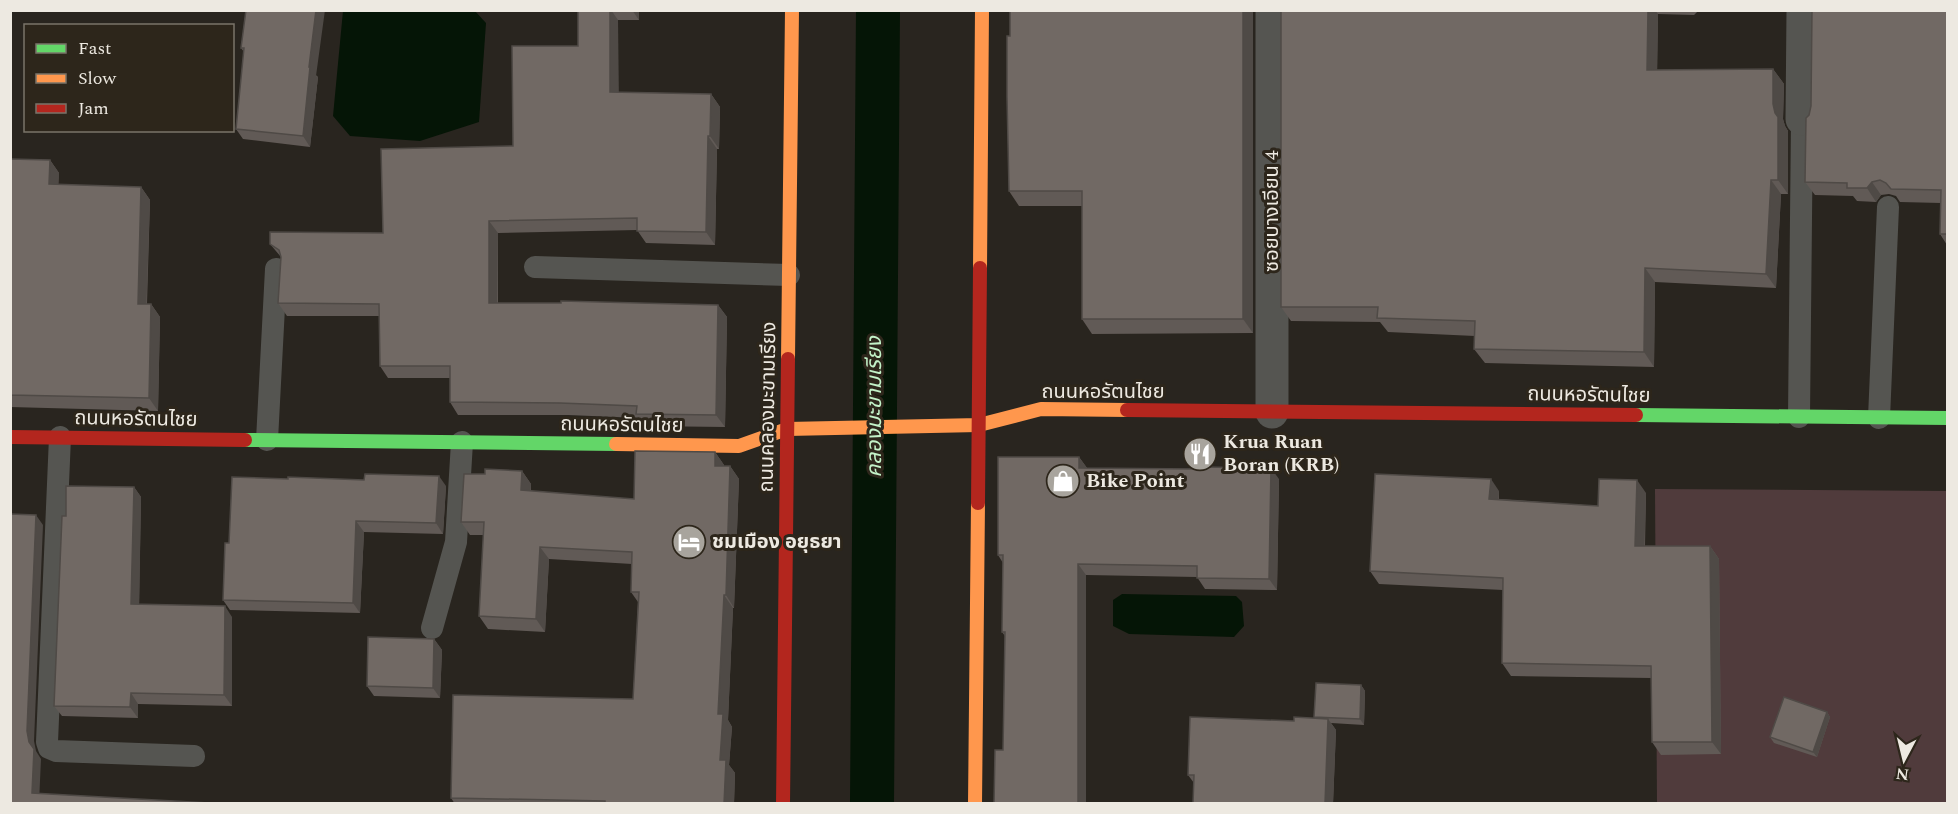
<svg xmlns="http://www.w3.org/2000/svg" width="1958" height="814" font-family="Spectral,'Noto Sans Thai',serif">
	<style>
		.green { fill: #503b3c }
		.water { fill: #051506 }
		.lines { fill: none; stroke-linecap: round; stroke-linejoin: round }
		.canal { stroke: #051506; stroke-width: 44 }
		.lane { stroke: #555551; stroke-width: 22 }
		.street { stroke: #555551; stroke-width: 33 }
		.fast { stroke: #63d668; stroke-width: 14 }
		.slow { stroke: #ff974d; stroke-width: 14 }
		.jam { stroke: #b3261e; stroke-width: 14 }
		.wall { fill: #615a56 }
		.shaded-wall { fill: #4f4a46 }
		.building { fill: #716964; stroke: #4f4a46; stroke-width: 1.5 }
		.labels { text-anchor: middle; dominant-baseline: central; stroke-width: 6; stroke-linejoin: round; paint-order: stroke }
		.street-label { font-size: 20px; fill: #ede9e1; stroke: #2d261b }
		.poi-label { font-size: 20px; font-weight: bold; fill: #ede9e1; stroke: #2d261b; text-anchor: start }
		.water-label { font-size: 21px; font-style: italic; fill: #c3f2c8; stroke: #2d261b }
	</style>
	<rect width="100%" height="100%" fill="#29251f"/>
	<polygon class="green" points="1655,489 1947,491 1947,803 1657,803"/>
	<g class="water">
		<polygon points="343,11 475,11 486,23 479,122 420,141 350,136 333,116"/>
		<polygon points="1122,594 1236,596 1242,602 1244,626 1234,637 1129,634 1113,626 1113,600"/>
	</g>
	<g class="lines">
		<polyline class="canal" points="872,804 878,10"/>
		<g class="lane">
			<polyline points="535,267 789,275"/>
			<polyline points="1799,417 1802,119"/>
			<polyline points="1879,418 1888,207"/>
			<polyline points="60,437 47,742 49,748 56,751 194,756"/>
			<polyline points="267,440 276,269"/>
			<polyline points="432,628 456,542 462,442"/>
		</g>
		<g class="street">
			<polyline points="1802,119 1803,10"/>
			<polyline points="1272,412 1272,10"/>
		</g>
		<g class="fast">
			<polyline points="1636,415 1948,418"/>
			<polyline points="245,440 616,444"/>
		</g>
		<g class="slow">
			<polyline points="980,268 982,10"/>
			<polyline points="788,359 792,10"/>
			<polyline points="616,444 739,446 787,429 979,425 1041,409 1127,410"/>
			<polyline points="975,804 978,503"/>
		</g>
		<g class="jam">
			<polyline points="1127,410 1636,415"/>
			<polyline points="10,437 245,440"/>
			<polyline points="978,503 980,268"/>
			<polyline points="783,804 788,359"/>
		</g>
	</g>
	<g class="wall">
		<polygon points="246,10 318,77 310,147 243,139 236,129 244,52 241,48"/>
		<polygon points="578,10 639,10 639,20 618,20 618,92 711,94 720,107 719,149 717,149 715,245 646,243 637,230 498,233 498,303 718,305 727,317 725,427 645,426 639,418 568,415 458,415 450,402 450,378 388,378 380,366 379,316 287,316 278,303 281,257 270,244 383,233 513,146 578,46"/>
		<polygon points="1253,10 1253,333 1092,334 1082,319 1082,206 1019,206 1009,191"/>
		<polygon points="1281,10 1699,10 1694,15 1658,14 1657,70 1773,69 1784,84 1783,119 1785,126 1788,131 1788,194 1781,194 1776,288 1655,282 1654,367 1485,363 1474,349 1475,336 1388,332 1380,322 1291,321 1281,307"/>
		<polygon points="1947,10 1947,245 1940,234 1941,203 1900,202 1896,196 1889,194 1881,195 1876,202 1857,201 1853,196 1815,195 1805,182 1809,115 1811,106"/>
		<polygon points="10,159 50,160 59,173 58,185 141,187 150,200 147,304 151,304 160,317 158,411 10,407"/>
		<polygon points="715,452 724,465 724,466 730,466 739,479 734,608 733,608 728,720 732,727 729,765 735,773 734,804 455,804 451,798 633,699 638,602 631,592 632,564 549,559 545,632 488,629 479,616 484,535 470,535 461,522 485,474 522,471 531,484 531,491 634,499"/>
		<polygon points="1079,457 1087,468 1279,479 1277,590 1205,589 1197,577 1086,575 1086,804 994,804 1003,750 1005,636 1002,632 1003,563 998,555"/>
		<polygon points="288,479 446,486 443,534 364,532 360,613 230,610 223,600 229,543"/>
		<polygon points="134,487 141,497 139,605 232,617 232,706 138,704 138,718 62,716 54,706 66,516"/>
		<polygon points="1499,491 1499,499 1598,506 1646,493 1645,546 1710,546 1719,559 1721,754 1661,755 1652,742 1651,678 1511,676 1502,663 1503,590 1379,584 1370,571"/>
		<polygon points="434,639 442,650 440,698 374,696 367,686"/>
		<polygon points="1361,685 1365,691 1364,725 1331,723 1336,730 1333,804 1193,804 1194,783 1188,775 1294,721 1315,718 1314,717"/>
		<polygon points="1827,712 1830,717 1817,757 1774,743 1770,737"/>
	</g>
	<g class="shaded-wall">
		<polygon points="316,10 325,10 316,76 318,77 310,147 303,136 309,67"/>
		<polygon points="610,10 611,10 618,20 619,105 610,92"/>
		<polygon points="632,10 639,10 639,20"/>
		<polygon points="1243,10 1253,10 1253,333 1243,319"/>
		<polygon points="1648,10 1655,10 1658,14 1657,84 1647,70"/>
		<polygon points="1773,69 1784,84 1783,119 1785,126 1788,131 1788,194 1778,180 1775,113 1773,104"/>
		<polygon points="711,94 720,107 719,149 710,136"/>
		<polygon points="708,136 717,149 715,245 706,232"/>
		<polygon points="50,160 59,173 58,197 49,184"/>
		<polygon points="1771,180 1781,194 1776,288 1766,274"/>
		<polygon points="1872,182 1881,195 1876,202 1867,188"/>
		<polygon points="141,187 150,200 146,317 138,304"/>
		<polygon points="489,221 498,233 497,315 489,303"/>
		<polygon points="1645,268 1655,282 1654,367 1644,352"/>
		<polygon points="151,304 160,317 158,411 149,398"/>
		<polygon points="718,305 727,317 725,427 716,415"/>
		<polygon points="715,452 724,465 724,479 715,466"/>
		<polygon points="1079,457 1087,468 1079,468"/>
		<polygon points="730,466 739,479 734,608 726,595"/>
		<polygon points="1271,468 1279,479 1277,590 1269,579"/>
		<polygon points="522,471 531,484 530,503 521,490"/>
		<polygon points="439,476 446,486 443,534 436,523"/>
		<polygon points="1491,479 1499,491 1498,511 1489,499"/>
		<polygon points="1637,480 1646,493 1644,559 1635,546"/>
		<polygon points="134,487 141,497 139,615 131,604"/>
		<polygon points="36,515 43,525 34,741 36,751 41,759 39,803 32,793 27,731"/>
		<polygon points="356,521 364,532 360,613 353,603"/>
		<polygon points="1710,546 1719,559 1721,754 1712,742"/>
		<polygon points="540,547 549,559 545,632 536,619"/>
		<polygon points="1078,564 1086,575 1086,804 1078,804"/>
		<polygon points="724,595 733,608 728,720 732,727 729,765 735,773 734,804 724,804 720,760 718,714"/>
		<polygon points="225,606 232,617 232,706 224,695"/>
		<polygon points="434,639 442,650 440,698 433,688"/>
		<polygon points="1361,685 1365,691 1364,725 1360,719"/>
		<polygon points="131,693 138,704 138,718 130,707"/>
		<polygon points="1827,712 1830,717 1817,757 1813,752"/>
		<polygon points="1328,719 1336,730 1333,804 1325,804"/>
	</g>
	<g class="building">
		<polygon points="246,10 316,10 309,67 310,67 303,136 236,129 244,48 241,48"/>
		<polygon points="578,10 610,10 610,92 711,94 710,136 708,136 706,232 637,231 637,218 489,221 489,303 561,303 561,301 718,305 716,415 636,414 637,406 560,403 450,402 450,366 380,366 379,304 278,303 281,257 279,250 270,244 270,232 383,233 381,149 513,146 512,46 578,46"/>
		<polygon points="1010,10 1243,10 1243,319 1082,319 1082,191 1009,191 1007,97 1007,36 1010,36"/>
		<polygon points="1281,10 1648,10 1647,70 1773,69 1773,104 1775,113 1778,117 1778,180 1771,180 1766,274 1645,268 1644,352 1474,349 1475,321 1377,318 1378,307 1281,307"/>
		<polygon points="1812,10 1947,10 1947,234 1940,234 1941,190 1891,189 1886,183 1880,180 1872,182 1867,188 1847,188 1847,183 1805,182 1806,118 1809,115 1811,106"/>
		<polygon points="10,159 50,160 49,184 141,187 138,304 151,304 149,398 10,395"/>
		<polygon points="635,451 715,452 715,466 730,466 726,595 724,595 718,714 723,714 720,760 726,760 724,804 605,804 605,801 451,798 453,695 633,699 639,592 631,592 632,552 540,547 536,619 479,616 484,522 461,522 464,474 485,474 485,469 522,471 521,490 634,499"/>
		<polygon points="998,457 1079,457 1079,468 1199,469 1199,467 1271,468 1269,579 1197,578 1197,566 1078,564 1078,804 994,804 995,750 1003,750 1005,632 1002,632 1003,555 998,555"/>
		<polygon points="365,474 439,476 436,523 356,521 353,603 223,600 225,543 229,543 232,477 288,479 288,477 364,480"/>
		<polygon points="1375,474 1491,479 1489,499 1598,506 1599,479 1637,480 1635,546 1710,546 1712,742 1652,742 1651,666 1502,663 1503,578 1370,571"/>
		<polygon points="66,486 134,487 131,604 225,606 224,695 131,693 130,707 54,706 62,516 66,516"/>
		<polygon points="10,514 36,515 27,731 29,742 34,749 32,793 227,804 10,804"/>
		<polygon points="368,637 434,639 433,688 367,686"/>
		<polygon points="1316,683 1361,685 1360,719 1314,717"/>
		<polygon points="1784,697 1827,712 1813,752 1770,737"/>
		<polygon points="1190,717 1294,721 1294,717 1328,719 1325,804 1193,804 1194,775 1188,775"/>
	</g>
	<defs>
		<g id="restaurant-disc" transform="scale(1.725)"><circle r="9.5" fill="#a8a49d" stroke="#2d261b"/><path d="M-5-6h1v4h1v-4h1v4h1v-4h1v5L-1.5 .5V6h-2V.5L-5-1ZM5-6V6H3V1.5H1.5Q1.5-4 5-6Z" fill="#fff"/></g>
		<g id="shop-disc" transform="scale(1.725)"><circle r="9.5" fill="#a8a49d" stroke="#2d261b"/><path d="M-5-2.5h2.3a2.7 3.5 0 0 1 5.4 0H5L5.5 6h-11ZM-1.5-2.5h3a1.5 2.3 0 0 0-3 0Z" fill="#fff"/></g>
		<g id="hotel-disc" transform="scale(1.725)"><circle r="9.5" fill="#a8a49d" stroke="#2d261b"/><path d="M-6-4.5h1.5V1H6V5H4.5V3h-9V5H-6ZM-4 0a1.8 1.8 0 1 1 3.6 0ZM.5 0V-2.5h3Q6-2.5 6 0Z" fill="#fff"/></g>
	</defs>
	<g fill-rule="evenodd">
		<use href="#restaurant-disc" x="1200" y="454"/>
		<use href="#shop-disc" x="1063" y="481"/>
		<use href="#hotel-disc" x="689" y="542"/>
	</g>
	<g class="labels">
		<g class="street-label">
			<text transform="translate(1272 211) rotate(-90)">ซอยบางเอียน 4</text>
			<text x="1103" y="392">ถนนหอรัตนไชย</text>
			<text transform="translate(1589 395) rotate(1)">ถนนหอรัตนไชย</text>
			<text transform="translate(768 407) rotate(-89)">ถนนคลองมะขามเรียง</text>
			<text transform="translate(136 419) rotate(1)">ถนนหอรัตนไชย</text>
			<text transform="translate(622 425) rotate(1)">ถนนหอรัตนไชย</text>
		</g>
		<g class="poi-label">
			<text x="1223" y="442">Krua Ruan<tspan x="1223" dy="23">Boran (KRB)</tspan></text>
			<text x="1086" y="481">Bike Point</text>
			<text x="712" y="542">ชมเมือง อยุธยา</text>
		</g>
		<g class="water-label">
			<text transform="translate(875 407) rotate(-90)">คลองมะขามเรียง</text>
		</g>
	</g>
	<rect width="1958" height="814" fill="none" stroke="#ede9e1" stroke-width="24"/>
	<rect x="24" y="24" width="210" height="108" fill="#2d261b" stroke="#7a746a" stroke-width="1.5"/>
	<rect x="36" y="44" width="30" height="9" fill="#63d668" stroke="#7a746a" stroke-width="1.5"/>
	<text x="78" y="54" font-size="18" fill="#ede9e1">Fast</text>
	<rect x="36" y="74" width="30" height="9" fill="#ff974d" stroke="#7a746a" stroke-width="1.5"/>
	<text x="78" y="84" font-size="18" fill="#ede9e1">Slow</text>
	<rect x="36" y="104" width="30" height="9" fill="#b3261e" stroke="#7a746a" stroke-width="1.5"/>
	<text x="78" y="114" font-size="18" fill="#ede9e1">Jam</text>
	<g transform="translate(1904 760) rotate(187)" stroke="#2d261b" stroke-width="4.5" paint-order="stroke">
	<path d="M0-4.5L10 22L0 15L-10 22Z" fill="#ede9e1"/>
	<text y="-9" font-size="16" font-weight="bold" text-anchor="middle" fill="#ede9e1">N</text>
	</g>
</svg>
